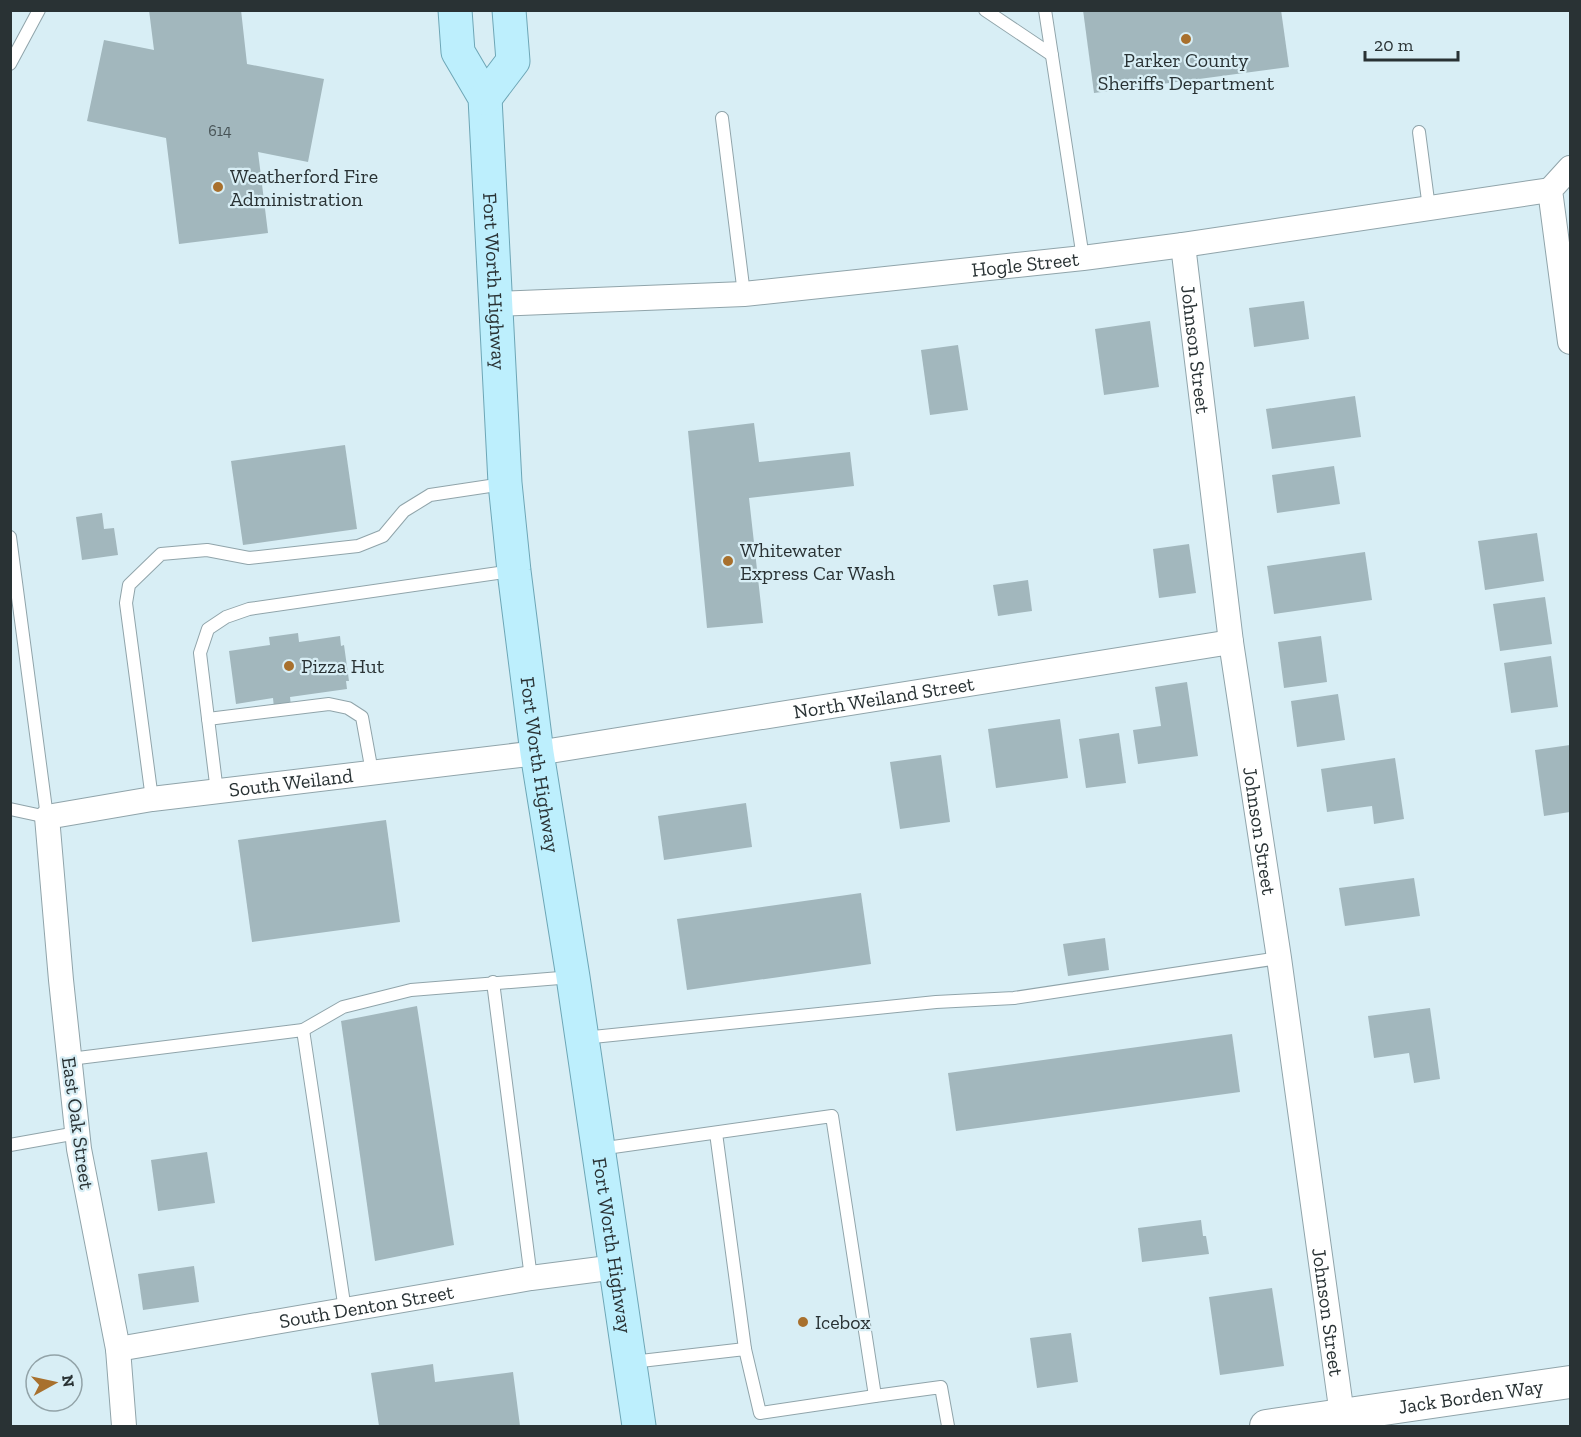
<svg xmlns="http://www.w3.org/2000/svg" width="1581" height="1437" font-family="'Zilla Slab',serif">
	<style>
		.building { fill: #a2b7bd }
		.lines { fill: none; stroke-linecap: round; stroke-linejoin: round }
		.service-casing { stroke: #90a4aa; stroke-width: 14 }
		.minor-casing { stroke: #90a4aa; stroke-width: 26 }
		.tertiary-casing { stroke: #90a4aa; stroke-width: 34 }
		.primary-casing { stroke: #6da6b6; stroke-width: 35 }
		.service { stroke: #fff; stroke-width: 12 }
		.minor { stroke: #fff; stroke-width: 24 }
		.tertiary { stroke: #fff; stroke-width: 32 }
		.primary { stroke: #bdeffd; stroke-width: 33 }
		.poi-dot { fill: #a8702d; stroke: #d8eef5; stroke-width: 2 }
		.labels { text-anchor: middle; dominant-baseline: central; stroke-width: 4.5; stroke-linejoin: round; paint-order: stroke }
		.number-label { font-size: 16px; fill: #475356 }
		.poi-label { font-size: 20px; fill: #293234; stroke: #d8eef5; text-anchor: start }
		.street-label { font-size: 20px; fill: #293234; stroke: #d8eef5 }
	</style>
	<rect width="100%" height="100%" fill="#d8eef5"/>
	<g class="building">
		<polygon points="149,10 241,10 247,64 324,79 308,162 258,152 268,233 179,244 166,138 87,121 104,40 154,50"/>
		<polygon points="1083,10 1281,10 1289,67 1094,93"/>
		<polygon points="1304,301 1309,339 1254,347 1249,308"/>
		<polygon points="1150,321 1159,387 1104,395 1095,329"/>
		<polygon points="958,345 968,410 930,415 921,350"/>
		<polygon points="1355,396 1361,437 1272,449 1266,409"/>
		<polygon points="754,423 759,462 850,452 854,486 749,498 763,623 707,628 688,431"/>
		<polygon points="345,445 357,529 243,545 231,461"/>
		<polygon points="1334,466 1340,504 1277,513 1272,475"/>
		<polygon points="102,513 104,529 114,528 118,555 82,560 76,517"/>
		<polygon points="1537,533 1544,581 1485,590 1478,541"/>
		<polygon points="1189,544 1196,593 1159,598 1153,549"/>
		<polygon points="1365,552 1372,600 1274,614 1267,566"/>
		<polygon points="1028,580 1032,611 998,616 993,585"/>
		<polygon points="1545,597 1552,644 1500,651 1493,604"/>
		<polygon points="298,633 299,642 340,636 341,646 344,645 349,681 346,681 347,689 290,697 291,706 274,708 273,698 236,704 229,651 270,645 269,637"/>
		<polygon points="1321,636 1327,682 1284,688 1278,642"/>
		<polygon points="1551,656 1558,707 1511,713 1504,663"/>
		<polygon points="1187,682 1198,756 1138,764 1133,730 1161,726 1155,687"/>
		<polygon points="1338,694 1345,740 1297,747 1291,701"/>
		<polygon points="1060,719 1068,778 996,788 988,729"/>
		<polygon points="1119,733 1126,783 1086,788 1079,739"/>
		<polygon points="1570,745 1570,812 1544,816 1535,750"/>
		<polygon points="941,755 950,822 900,829 890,762"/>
		<polygon points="1395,758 1404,819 1374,824 1372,806 1327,812 1321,769"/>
		<polygon points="746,803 752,847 664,860 658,816"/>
		<polygon points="386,820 400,922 252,942 238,840"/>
		<polygon points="1414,878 1420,916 1345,926 1339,888"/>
		<polygon points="861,893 871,964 687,990 677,919"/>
		<polygon points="1105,938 1109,970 1068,976 1063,944"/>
		<polygon points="417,1006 454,1245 375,1261 341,1021"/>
		<polygon points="1430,1008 1440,1079 1414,1083 1409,1053 1374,1058 1368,1016"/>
		<polygon points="1232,1034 1240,1092 956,1131 948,1073"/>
		<polygon points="207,1152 215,1203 158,1211 151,1160"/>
		<polygon points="1201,1220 1203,1236 1206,1236 1209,1254 1142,1262 1138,1228"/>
		<polygon points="194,1266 199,1302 143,1310 138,1274"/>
		<polygon points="1272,1288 1284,1366 1220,1375 1209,1297"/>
		<polygon points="1071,1333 1078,1382 1037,1388 1030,1338"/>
		<polygon points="433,1364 435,1382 513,1372 520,1426 379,1426 371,1373"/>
	</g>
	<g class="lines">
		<g class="service-casing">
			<g id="service">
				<polyline points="985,10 1052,55"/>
				<polyline points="1045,10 1083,258"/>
				<polyline points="10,64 39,10"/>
				<polyline points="722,118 744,294"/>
				<polyline points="1419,132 1429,208"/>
				<polyline points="10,537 47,817 10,809"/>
				<polyline points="208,719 329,704 348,708 362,717 372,772"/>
				<polyline points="217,792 200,653 208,629 226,617 249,609 512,571"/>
				<polyline points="152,799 126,603 129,585 161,554 207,550 249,558 358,546 383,536 404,511 430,495 503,484"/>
				<polyline points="493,982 531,1278"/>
				<polyline points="303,1030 343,1007 411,990 572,977"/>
				<polyline points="583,1038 936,1002 1014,998 1279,958"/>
				<polyline points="70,1059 303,1030 345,1310"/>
				<polyline points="716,1133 745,1349"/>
				<polyline points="10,1145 77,1133"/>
				<polyline points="599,1149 832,1116 875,1396 941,1387 948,1426"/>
				<polyline points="632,1362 745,1349 760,1413 875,1396"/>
			</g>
		</g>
		<g class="minor-casing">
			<g id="minor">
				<polyline points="1570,168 1550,190 1570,342"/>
				<path id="s1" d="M 1183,245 L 1231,642 L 1279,958 L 1342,1415"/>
				<path id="s2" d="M 496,304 L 744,294 L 1083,258 L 1183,245 L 1550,190"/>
				<path id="s3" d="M 118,1349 L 531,1278 L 616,1267"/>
				<path id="s4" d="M 124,1426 L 118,1349 L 79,1149 L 61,980 L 47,817 L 152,799 L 537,753 L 1231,642"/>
			</g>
		</g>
		<g class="tertiary-casing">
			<g id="tertiary">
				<path id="s5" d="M 1266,1426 L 1570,1382"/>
			</g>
		</g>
		<g class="primary-casing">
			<g id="primary">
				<path id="s6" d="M 455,10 L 458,52 L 485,98 L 505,483 L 514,571 L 537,753 L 573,977 L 639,1426"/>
				<polyline points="485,98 513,61 509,10"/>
			</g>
		</g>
		<use href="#service" class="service"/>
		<use href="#minor" class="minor"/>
		<use href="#tertiary" class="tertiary"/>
		<use href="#primary" class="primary"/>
	</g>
	<g class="poi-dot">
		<circle cx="1186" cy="39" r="6"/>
		<circle cx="218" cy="187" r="6"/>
		<circle cx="728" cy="561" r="6"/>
		<circle cx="289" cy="666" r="6"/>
		<circle cx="803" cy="1322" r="6"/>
	</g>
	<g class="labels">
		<g class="number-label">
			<text x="220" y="130">614</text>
		</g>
		<g class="poi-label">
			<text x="1186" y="60" text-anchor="middle">Parker County<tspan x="1186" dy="23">Sheriffs Department</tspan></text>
			<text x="230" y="176">Weatherford Fire<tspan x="230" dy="23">Administration</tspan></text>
			<text x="740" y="550">Whitewater<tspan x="740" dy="23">Express Car Wash</tspan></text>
			<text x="301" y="666">Pizza Hut</text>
			<text x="815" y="1322">Icebox</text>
		</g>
		<g class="street-label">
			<text stroke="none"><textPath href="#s2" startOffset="531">Hogle Street</textPath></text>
			<text stroke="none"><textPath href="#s6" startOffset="279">Fort Worth Highway</textPath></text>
			<text stroke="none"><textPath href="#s1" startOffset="105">Johnson Street</textPath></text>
			<text stroke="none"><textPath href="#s4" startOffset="1460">North Weiland Street</textPath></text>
			<text stroke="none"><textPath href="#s6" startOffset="765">Fort Worth Highway</textPath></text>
			<text stroke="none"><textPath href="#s4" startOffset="861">South Weiland</textPath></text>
			<text stroke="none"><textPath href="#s1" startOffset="591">Johnson Street</textPath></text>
			<text transform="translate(78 1123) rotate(82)">East Oak Street</text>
			<text stroke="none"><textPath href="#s6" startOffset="1251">Fort Worth Highway</textPath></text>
			<text stroke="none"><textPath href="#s3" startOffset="252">South Denton Street</textPath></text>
			<text stroke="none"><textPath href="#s1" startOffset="1077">Johnson Street</textPath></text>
			<text stroke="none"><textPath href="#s5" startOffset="207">Jack Borden Way</textPath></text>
		</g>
	</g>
	<rect width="1581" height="1437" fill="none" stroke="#293234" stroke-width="24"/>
	<g transform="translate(54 1383) rotate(82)"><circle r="28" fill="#d8eef5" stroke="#92a3a8" stroke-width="1.5"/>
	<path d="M0-4.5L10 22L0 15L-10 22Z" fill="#a8702d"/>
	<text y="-9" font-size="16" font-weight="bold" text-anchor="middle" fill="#293234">N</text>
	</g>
	<path d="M1365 51v9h93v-9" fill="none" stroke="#293234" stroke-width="3"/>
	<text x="1374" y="51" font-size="18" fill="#293234" stroke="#d8eef5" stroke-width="4.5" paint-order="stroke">20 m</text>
</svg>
